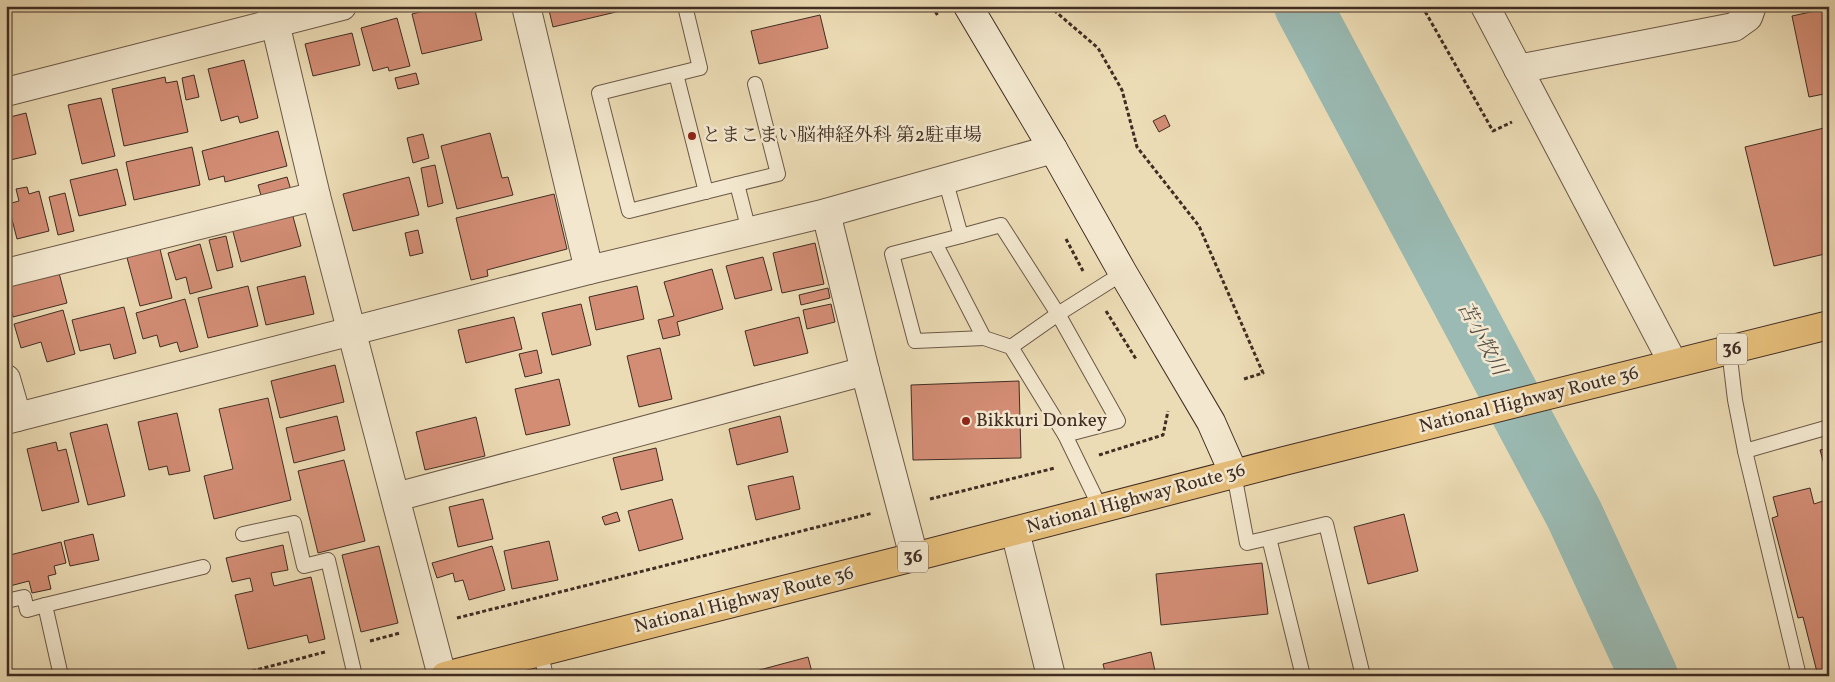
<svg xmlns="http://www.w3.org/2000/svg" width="1835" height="682" font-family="Vollkorn,'Noto Serif JP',serif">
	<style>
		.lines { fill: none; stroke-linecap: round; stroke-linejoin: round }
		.river { stroke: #9abab3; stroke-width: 58 }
		.building { fill: #d38d75; stroke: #402d23 }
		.lane-casing { stroke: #6b5948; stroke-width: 16 }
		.street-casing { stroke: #6b5948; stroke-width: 30 }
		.secondary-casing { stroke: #402d23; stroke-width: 30 }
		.highway-casing { stroke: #402d23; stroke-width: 30 }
		.path { stroke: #402d23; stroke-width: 3; stroke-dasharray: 4 2.5; stroke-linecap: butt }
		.lane { stroke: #f3e8cf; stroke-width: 14 }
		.street { stroke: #f3e8cf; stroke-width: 28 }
		.secondary { stroke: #f3e8cf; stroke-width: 28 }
		.highway { stroke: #e6be7a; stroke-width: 28 }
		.poi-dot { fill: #8f2418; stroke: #f3e8cf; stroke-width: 2 }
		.labels { text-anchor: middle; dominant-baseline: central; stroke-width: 5; stroke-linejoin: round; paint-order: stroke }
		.shield { fill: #f3e8cf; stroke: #766557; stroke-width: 1 }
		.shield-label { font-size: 18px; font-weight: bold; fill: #402d23 }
		.poi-label { font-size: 19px; fill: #402d23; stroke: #f3e8cf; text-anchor: start }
		.street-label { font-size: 19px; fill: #402d23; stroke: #f3e8cf }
		.water-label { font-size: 20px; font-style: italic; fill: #565047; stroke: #f3e8cf }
	</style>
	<rect width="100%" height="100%" fill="#ecdcb5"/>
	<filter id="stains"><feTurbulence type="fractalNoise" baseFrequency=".004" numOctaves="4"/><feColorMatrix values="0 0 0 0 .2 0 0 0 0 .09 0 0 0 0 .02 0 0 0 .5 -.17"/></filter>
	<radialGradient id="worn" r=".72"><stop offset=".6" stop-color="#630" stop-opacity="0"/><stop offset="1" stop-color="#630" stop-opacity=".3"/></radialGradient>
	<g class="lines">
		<polyline class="river" points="1303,6 1574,514 1649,676"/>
	</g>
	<g class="building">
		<polygon points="444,6 474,6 482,40 422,54 412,14"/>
		<polygon points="548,6 637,6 637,7 553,27"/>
		<polygon points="1829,8 1829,93 1809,97 1792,16"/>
		<polygon points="820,15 828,48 759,64 751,31"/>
		<polygon points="397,18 410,66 389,71 388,67 373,71 361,28"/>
		<polygon points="352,33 360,65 313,76 305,44"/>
		<polygon points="244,60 258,118 240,123 238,116 221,121 208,69"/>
		<polygon points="416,73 419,84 398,89 395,78"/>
		<polygon points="194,75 199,97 186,100 182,78"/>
		<polygon points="165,77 166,83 177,81 188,132 124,146 112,89"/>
		<polygon points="101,98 115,156 82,164 68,105"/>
		<polygon points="26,113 36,154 6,161 6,118"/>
		<polygon points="1165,115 1170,126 1159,132 1153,121"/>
		<polygon points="1824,128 1829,146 1829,253 1774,266 1745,147"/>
		<polygon points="278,131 287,166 225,182 224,176 209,180 202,151"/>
		<polygon points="490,133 502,178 508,177 513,195 457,209 441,146"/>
		<polygon points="423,134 429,158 413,163 407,138"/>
		<polygon points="192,147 200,185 134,200 126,162"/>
		<polygon points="435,165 443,203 428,207 421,168"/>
		<polygon points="117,169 126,205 79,216 70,180"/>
		<polygon points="287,177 291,190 262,199 258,185"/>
		<polygon points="409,177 419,215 353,231 343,194"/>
		<polygon points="27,187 29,194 39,191 49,231 17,239 8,204 19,201 16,189"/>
		<polygon points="65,193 74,231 58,235 49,197"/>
		<polygon points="554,194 567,249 487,270 488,276 471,280 456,218"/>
		<polygon points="292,213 301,246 241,262 232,228"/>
		<polygon points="418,230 423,253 410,256 405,233"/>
		<polygon points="226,236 233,267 217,271 209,240"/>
		<polygon points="815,243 824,284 782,293 773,253"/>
		<polygon points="200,244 212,288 190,294 186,277 176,280 168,253"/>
		<polygon points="159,245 172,298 140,306 126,254"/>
		<polygon points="763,257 772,290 735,299 726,266"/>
		<polygon points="712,269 723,309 677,322 680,335 663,339 658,320 674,316 664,282"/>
		<polygon points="59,273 67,303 13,317 6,286"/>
		<polygon points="305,276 314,314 266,325 257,287"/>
		<polygon points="248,286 258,326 208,338 198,298"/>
		<polygon points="637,286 644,319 596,330 589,297"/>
		<polygon points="828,288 830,298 801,305 799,295"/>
		<polygon points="185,299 198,347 180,352 177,342 160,347 157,335 143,339 136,313"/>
		<polygon points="581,304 591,345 552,355 542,313"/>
		<polygon points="831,304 835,322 807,329 803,310"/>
		<polygon points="124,307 136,353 114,359 110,344 80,351 72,320"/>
		<polygon points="63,310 75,354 47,362 41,342 21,348 14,324"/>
		<polygon points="514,317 522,349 466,363 458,330"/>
		<polygon points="799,317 808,353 754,366 745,331"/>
		<polygon points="660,348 672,399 639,407 627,356"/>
		<polygon points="537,350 542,373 525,377 519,354"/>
		<polygon points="335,365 344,402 280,418 271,381"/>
		<polygon points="559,379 570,425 526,435 515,389"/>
		<polygon points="1019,381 1021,458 913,460 911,385"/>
		<polygon points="268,398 291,500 214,519 204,476 233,469 219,409"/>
		<polygon points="177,413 190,471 169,475 167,466 149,470 138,422"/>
		<polygon points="337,416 345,450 294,463 286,428"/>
		<polygon points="780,416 788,452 737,465 729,429"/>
		<polygon points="476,417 485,456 425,470 416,432"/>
		<polygon points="107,424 125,496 88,505 70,433"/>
		<polygon points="56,442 58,451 66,449 79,502 42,511 27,449"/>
		<polygon points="656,448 663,480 621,490 613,458"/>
		<polygon points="1829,448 1829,482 1820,450"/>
		<polygon points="344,460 365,541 318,553 298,471"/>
		<polygon points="793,476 800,509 756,520 748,486"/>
		<polygon points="1810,488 1814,504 1829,499 1829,676 1818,676 1803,617 1798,618 1772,518 1778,516 1773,497"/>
		<polygon points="483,499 493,539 458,547 449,507"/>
		<polygon points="672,499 683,539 639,551 628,511"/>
		<polygon points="617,512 620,521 605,525 602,517"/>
		<polygon points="1404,514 1418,571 1368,584 1354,527"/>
		<polygon points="93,534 99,560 70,566 64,541"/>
		<polygon points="549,541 558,580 512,589 504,551"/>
		<polygon points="61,542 66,563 54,566 56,574 48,576 51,589 32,593 29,581 6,587 6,556"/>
		<polygon points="283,545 288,570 271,573 274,586 311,577 325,639 309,643 307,635 248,649 235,595 253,591 250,578 232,582 226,558"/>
		<polygon points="379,546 398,623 361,632 342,555"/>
		<polygon points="492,546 505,590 469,600 463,580 455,582 453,573 437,578 432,563"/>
		<polygon points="1262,563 1268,614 1161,625 1156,574"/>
		<polygon points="1151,652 1156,676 1106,676 1103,664"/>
		<polygon points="808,657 813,676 737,676"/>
	</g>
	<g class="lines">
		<g class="lane-casing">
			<g id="lane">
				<polyline points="685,6 700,68 599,93 629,211 737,184 749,231"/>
				<polyline points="676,74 706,192"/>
				<polyline points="945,179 961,236 1001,225 1058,314 1123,273"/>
				<polyline points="737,184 778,174 755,84"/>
				<polyline points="961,236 892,254 915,341 984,338"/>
				<polyline points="935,243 984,338 1011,347 1065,435 1101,509"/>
				<polyline points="1011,347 1058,314 1118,421 1065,435"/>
				<polyline points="1729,350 1735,400 1745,451 1829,427"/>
				<polyline points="1745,451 1799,676"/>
				<polyline points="1234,474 1247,543 1269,538 1303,676"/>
				<polyline points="243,534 294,523 304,566 328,560 355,676"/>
				<polyline points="1269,538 1326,524 1363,676"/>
				<polyline points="6,601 24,597 27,610 45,605"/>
				<polyline points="540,651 546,676"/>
				<polyline points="61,676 45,605 203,567"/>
			</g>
		</g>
		<g class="street-casing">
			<g id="street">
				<polyline points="271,6 316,196 442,676"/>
				<polyline points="526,6 589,270"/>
				<polyline points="1485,6 1673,363"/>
				<polyline points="1518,69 1734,27 1748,17 1752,6"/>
				<polyline points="6,92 342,6"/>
				<polyline points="826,213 865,371 914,557"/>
				<polyline points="6,273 316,196"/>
				<polyline points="6,379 17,417"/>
				<polyline points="6,420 589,270 826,213 1053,149"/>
				<polyline points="396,497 865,371"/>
				<polyline points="1015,531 1051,676"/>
			</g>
		</g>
		<g class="secondary-casing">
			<polyline id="secondary" points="968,6 1053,149 1123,273 1211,422 1234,474"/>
		</g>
		<g class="highway-casing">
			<polyline id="highway" points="445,676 914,557 1284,461 1829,325"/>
		</g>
		<g class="path">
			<polyline points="932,6 938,16"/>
			<polyline points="1049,6 1098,48 1122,90 1137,147 1199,226 1263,373 1244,379"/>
			<polyline points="1422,6 1493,131 1512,122"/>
			<polyline points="1066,239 1083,271"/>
			<polyline points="1106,311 1136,359"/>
			<polyline points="1099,455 1163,435 1168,411"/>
			<polyline points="930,499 1055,468"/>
			<polyline points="457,618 873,513"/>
			<polyline points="370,641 400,633"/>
			<polyline points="233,676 325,652"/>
		</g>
		<use href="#lane" class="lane"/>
		<use href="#street" class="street"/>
		<use href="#secondary" class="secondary"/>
		<use href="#highway" class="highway"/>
	</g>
	<g class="poi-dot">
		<circle cx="692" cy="136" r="5"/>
		<circle cx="966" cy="421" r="5"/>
	</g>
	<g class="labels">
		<g class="shield">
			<rect x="1717" y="333.5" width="30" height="31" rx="4"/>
			<rect x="898" y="541.5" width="30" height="31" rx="4"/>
		</g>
		<g class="shield-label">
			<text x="1732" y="349">36</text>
			<text x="913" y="557">36</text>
		</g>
		<g class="poi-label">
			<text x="702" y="136">とまこまい脳神経外科 第2駐車場</text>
			<text x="976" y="421">Bikkuri Donkey</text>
		</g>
		<g class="street-label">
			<text transform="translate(1529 400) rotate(-14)">National Highway Route 36</text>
			<text transform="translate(1136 499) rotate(-15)">National Highway Route 36</text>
			<text transform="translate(744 600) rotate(-14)">National Highway Route 36</text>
		</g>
		<g class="water-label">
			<text transform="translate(1481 339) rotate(62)">苫小牧川</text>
		</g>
	</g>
	<rect width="1835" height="682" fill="none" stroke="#ecdcb5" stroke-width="25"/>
	<rect x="8" y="8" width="1820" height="667" fill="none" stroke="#402d23" stroke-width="2.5"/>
	<rect x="12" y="12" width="1810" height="657" fill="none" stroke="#402d23"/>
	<rect width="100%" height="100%" filter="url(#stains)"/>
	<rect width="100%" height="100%" fill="url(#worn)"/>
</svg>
